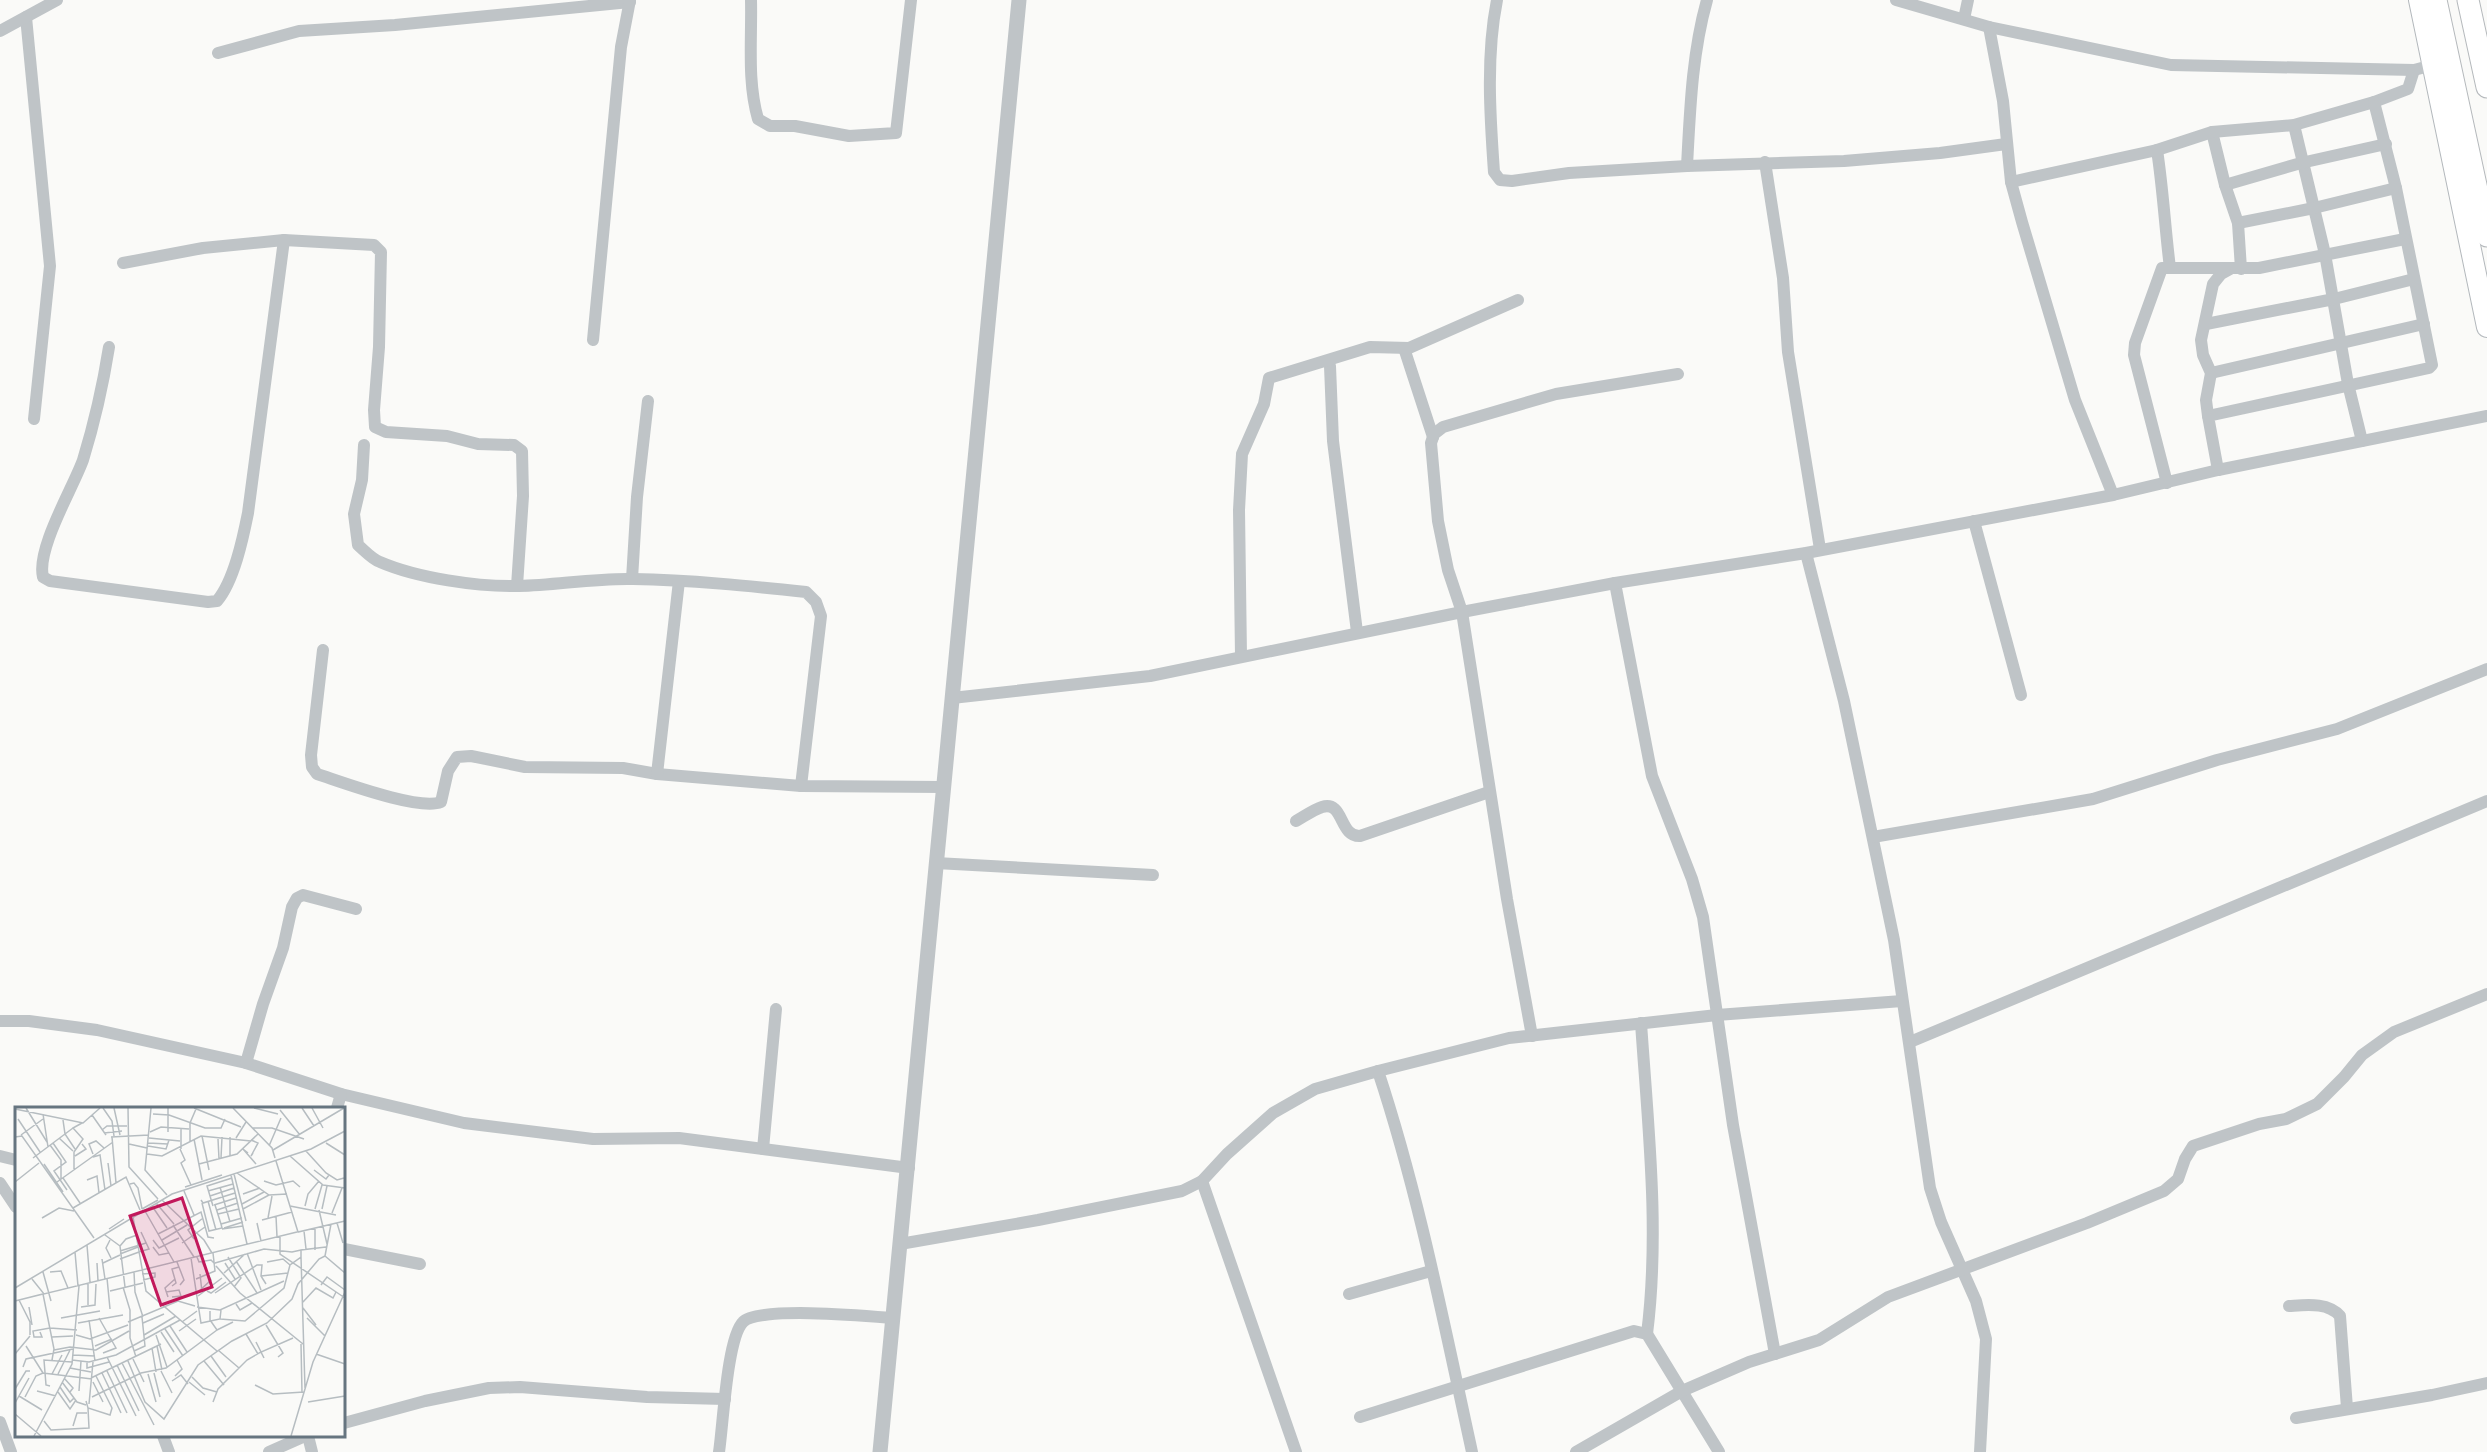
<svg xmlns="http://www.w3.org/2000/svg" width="2487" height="1452" font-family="'Open Sans',sans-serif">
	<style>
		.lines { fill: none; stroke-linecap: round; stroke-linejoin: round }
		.primary-casing { stroke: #b3b8bc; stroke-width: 22 }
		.trunk-casing { stroke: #b5b9bc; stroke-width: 23 }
		.minor { stroke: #bfc4c7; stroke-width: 12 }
		.tertiary { stroke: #bfc4c7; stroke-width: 15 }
		.primary { stroke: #fff; stroke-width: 20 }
		.trunk { stroke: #fff; stroke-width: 21 }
		.inset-road { fill: none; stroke: #b6bdc1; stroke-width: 1.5 }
		.view { fill: #c2185b; fill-opacity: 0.15; stroke: #c2185b; stroke-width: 3 }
		.inset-edge { fill: none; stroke: #667580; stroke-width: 3 }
	</style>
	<rect width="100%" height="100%" fill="#fafaf8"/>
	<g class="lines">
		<g class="primary-casing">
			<polyline id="primary" points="2419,0 2487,327"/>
		</g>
		<g class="trunk-casing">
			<g id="trunk">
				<polyline points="2436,0 2487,236"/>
				<polyline points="2468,0 2487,87"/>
			</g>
		</g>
		<g class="minor">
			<path d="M 751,0 C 752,39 747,81 758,119 L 770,126 L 795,126 L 849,136 L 896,133 L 911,0"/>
			<path d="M 1497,0 C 1486,55 1490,116 1494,172 L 1500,180 L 1512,181 L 1569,173 L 1687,166 L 1844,161 L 1940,153 L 2006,144"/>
			<polyline points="1896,0 1989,27 2171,65 2414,70 2433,65"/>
			<polyline points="26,17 50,266 34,419"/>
			<polyline points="1964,19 1968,0"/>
			<polyline points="1989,27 2003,101 2011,182 2022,222 2075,400 2113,495"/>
			<polyline points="0,31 57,0"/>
			<polyline points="218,53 299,31 395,25 630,2"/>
			<polyline points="2294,125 2325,254 2348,384 2362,441"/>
			<polyline points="2212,132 2225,185 2238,223 2241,269"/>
			<path d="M 2157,150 C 2163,189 2165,228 2170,268"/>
			<polyline points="1765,162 1783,278 1788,352 1820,549"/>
			<path d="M 1687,166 C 1690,110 1692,53 1707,0"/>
			<polyline points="2011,182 2157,150 2212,132 2294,125 2374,102 2408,89 2414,70"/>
			<polyline points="2225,185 2301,163 2386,144"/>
			<polyline points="2238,223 2314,208 2396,188"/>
			<polyline points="123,263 203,248 284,240 374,245 381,252 379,347 374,410 375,427 386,432 447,436 478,444 514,445 522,451 523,496 517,586"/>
			<polyline points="2206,324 2334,299 2414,279"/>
			<polyline points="593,340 621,47 630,0"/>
			<path d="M 109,347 C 103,385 94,424 83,460 C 73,488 36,549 43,577 L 50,581 L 208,602 L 217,601 C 234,581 243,538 248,513 L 284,240"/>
			<polyline points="1404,348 1433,437"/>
			<polyline points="1330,366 1333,441 1357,632"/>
			<polyline points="2211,373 2424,324"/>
			<polyline points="2208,416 2206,400 2211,373 2203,355 2201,340 2213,284 2221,274 2230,269"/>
			<path d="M 364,445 L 362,480 L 354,514 L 358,545 C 365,551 372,559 380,562 C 417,578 478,587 519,586 C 557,585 595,578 633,579 C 691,580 749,586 806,592 L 816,602 L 821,616 L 801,786"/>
			<polyline points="2218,470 2208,416 2429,368 2432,365 2396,188 2374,102"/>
			<polyline points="2167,483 2134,355 2135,343 2162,268 2259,268 2405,239"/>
			<polyline points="1974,521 2021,695"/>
			<polyline points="1806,553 1844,701 1894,940 1930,1188 1941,1222 1976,1301 1986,1339 1980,1452"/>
			<polyline points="632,579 637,497 648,401"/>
			<polyline points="1615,583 1652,776 1692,879 1703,917 1733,1125 1775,1354"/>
			<path d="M 323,650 L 311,755 L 312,767 L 317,774 C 342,782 419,811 441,802 L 448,771 L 457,757 L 471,756 L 525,767 L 623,768 L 657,774 L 801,786 L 943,787"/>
			<polyline points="1241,656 1239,510 1242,454 1264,404 1269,378 1370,347 1409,348 1518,300"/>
			<polyline points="952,698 1150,676 1462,612 1615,583 1806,553 2113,495 2218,470 2487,416"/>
			<polyline points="657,774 679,581"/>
			<path d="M 1296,821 C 1305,816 1313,810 1322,807 C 1344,800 1339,837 1360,836 L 1489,792"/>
			<polyline points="1873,837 2093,799 2217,760 2337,729 2487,669"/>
			<polyline points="936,863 1153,875"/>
			<polyline points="0,1021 29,1021 97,1030 246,1063 341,1094 464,1123 593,1139 679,1138 909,1168"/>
			<path d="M 1641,1023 C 1648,1126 1660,1231 1647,1334"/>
			<polyline points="1532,1036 1507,899 1462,612 1448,570 1438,521 1431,443 1434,434 1443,427 1556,394 1678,374"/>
			<polyline points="1910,1042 2487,801"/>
			<polyline points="246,1063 263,1004 283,948 292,907 297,898 303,895 356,909"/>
			<path d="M 1378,1071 C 1419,1195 1444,1324 1472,1452"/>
			<polyline points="337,1108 341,1094"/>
			<polyline points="763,1149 776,1009"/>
			<polyline points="0,1156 16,1160"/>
			<polyline points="1202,1181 1296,1452"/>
			<polyline points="0,1183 16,1207"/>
			<polyline points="900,1244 1038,1220 1182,1191 1202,1181 1227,1154 1273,1113 1315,1089 1378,1071 1509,1038 1717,1015 1902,1001"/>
			<polyline points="344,1249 420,1264"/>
			<polyline points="1349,1294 1431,1271"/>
			<path d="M 2289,1306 C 2306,1305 2328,1302 2340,1316 L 2347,1408"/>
			<polyline points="1360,1417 1634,1331 1647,1334 1719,1452"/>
			<polyline points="2296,1418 2432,1395 2487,1383"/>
			<polyline points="0,1422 11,1452"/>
			<polyline points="344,1423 425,1401 489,1388 520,1387 647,1397 725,1399"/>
			<polyline points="163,1436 169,1452"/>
			<polyline points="308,1436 312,1452"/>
			<polyline points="269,1452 305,1436"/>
			<path d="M 719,1452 C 723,1426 727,1338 743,1322 C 757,1306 868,1316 892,1318"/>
			<polyline points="1576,1452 1682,1391 1749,1362 1819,1340 1888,1297 2087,1223 2164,1191 2178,1179 2185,1159 2193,1146 2259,1124 2286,1119 2317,1104 2344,1077 2362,1055 2394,1032 2487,994"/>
		</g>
		<polyline class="tertiary" points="880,1452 1019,0"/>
		<use href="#primary" class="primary"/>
		<use href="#trunk" class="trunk"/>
	</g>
	<g transform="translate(15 1107)">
		<rect width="330" height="330" fill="#fafaf8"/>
		<path class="inset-road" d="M 11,1 L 32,35M 88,1 L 97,14 L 99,29M 99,1 L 105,28M 113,1 L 114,60 L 143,92M 136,1 L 130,63 L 152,88M 179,1 L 226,20M 218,1 L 257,41 L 260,51M 239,1 L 263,7M 287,1 L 299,19M 297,1 L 308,21M 0,2 L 68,16 L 85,1M 265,3 L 285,28M 28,7 L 33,40M 138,7 L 154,8 L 190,21 L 206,21 L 210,12M 77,8 L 91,28M 3,12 L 25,45M 48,13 L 50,27 L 60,42M 237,21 L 257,21 L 289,32M 87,23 L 92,19 L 112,19M 135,25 L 146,20 L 174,22M 153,25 L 153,1M 89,26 L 107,24M 6,28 L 28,12M 187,29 L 194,63M 0,30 L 7,29 L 79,131M 96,30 L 134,28M 97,30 L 101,76M 44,31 L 58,44M 134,31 L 165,34M 221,31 L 231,15M 179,32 L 187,73M 203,32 L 204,52M 236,33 L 243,36 L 236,49 L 238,46M 175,35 L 175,16 L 181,2M 38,36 L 51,55 L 39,64 L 52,83M 133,36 L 153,37M 311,36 L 330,48M 114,37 L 132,41M 35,38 L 46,53 L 46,72M 133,39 L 151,42 L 154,33M 254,39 L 266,11M 165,42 L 170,53 L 166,56 L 176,78M 166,42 L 166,22M 258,43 L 329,1M 291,44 L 311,66 L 322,73 L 329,71M 233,46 L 228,42 L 241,57M 78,47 L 74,37 L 81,34 L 89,41M 132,47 L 147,49 L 186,29 L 236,34M 60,49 L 71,42 L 67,37M 215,49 L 215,30M 275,49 L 308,78 L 330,81M 78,50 L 85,48 L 90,83M 18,51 L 58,21M 206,51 L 207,30M 261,54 L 283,125 L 330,114M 93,56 L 96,79M 29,57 L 48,85M 184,57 L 222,47 L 243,27M 59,62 L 59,45 L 68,32 L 58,21 L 67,16M 299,63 L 311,72 L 314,68M 222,66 L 254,88 L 272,87M 219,67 L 231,114M 216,68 L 232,137M 48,71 L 65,96M 72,73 L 82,69 L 84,86M 249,74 L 261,78 L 278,74 L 285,80M 0,75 L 24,56M 42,75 L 98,35M 115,77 L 119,76 L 123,81 L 127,102M 170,80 L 207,68M 205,80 L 215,115M 169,84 L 179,108M 193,84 L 218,77M 228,87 L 245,81M 195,89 L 219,81M 147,93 L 189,133 L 197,146M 186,93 L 188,96 L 220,86M 193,94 L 201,123M 141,96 L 159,117M 187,96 L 194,124 L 207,121 L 206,117M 227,97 L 249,85M 199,98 L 221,91M 200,98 L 206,117 L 227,111M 137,99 L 152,121M 198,99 L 192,79 L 217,71M 275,99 L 321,108M 290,99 L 293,87 L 304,74M 58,101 L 111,70 L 125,103M 127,102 L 143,93M 228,102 L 254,88M 300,102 L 307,78M 307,102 L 312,79M 202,103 L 223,96M 304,103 L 312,137M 130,104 L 159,155M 317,106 L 327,81M 203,107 L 224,102M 261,109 L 262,130M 118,110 L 131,184 L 202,244M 27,111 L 44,101 L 59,104M 253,111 L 257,89M 247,113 L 277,105M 242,116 L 246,134M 322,116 L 328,136M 158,118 L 179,150M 209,121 L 228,115M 300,121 L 300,143M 94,122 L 109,112M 207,122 L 228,119M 289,124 L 291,142M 143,127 L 186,105 L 193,130 L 199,131M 90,128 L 105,139M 265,129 L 265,147 L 330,191M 179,132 L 173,123 L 188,111M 95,133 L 91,141 L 96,151M 138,133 L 144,141 L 164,131M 147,133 L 172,118M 167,136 L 190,120M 72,138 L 75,175M 105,139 L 110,180M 105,139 L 111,132 L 122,128M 138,140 L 144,148 L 154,146M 105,144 L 131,136M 60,145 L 63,179M 124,145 L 134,142 L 126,125M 232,146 L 246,183M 105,147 L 123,140M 310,149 L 316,117M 310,149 L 330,166M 182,150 L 184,155 L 196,153 L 200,157M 213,150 L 226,171 L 219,180M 286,150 L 290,281M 176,151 L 186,216 L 205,212 L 206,203M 87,152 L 90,172M 105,152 L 124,145M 221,154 L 242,186M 162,155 L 169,173 L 165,178M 252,155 L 268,152 L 275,158M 82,156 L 83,174M 88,156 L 105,148M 200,156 L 249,142 L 277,145 L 286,143M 210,156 L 220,172M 201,159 L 225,186 L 288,237M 28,165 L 36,194M 35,165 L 46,164 L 53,181M 119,165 L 120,185 L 128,210M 209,166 L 230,147M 127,167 L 140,166 L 140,170 L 128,173M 185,167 L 187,185M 246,169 L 273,166M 92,171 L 95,202M 17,172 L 29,187 L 282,125M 181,172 L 200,164 L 198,146M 306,178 L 312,170 L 330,183M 157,179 L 161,176 L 157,162 L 164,160M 108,180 L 115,203 L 115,231 L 121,250M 0,181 L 157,87 L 296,42 L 330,24M 95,184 L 128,176M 192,184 L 196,186 L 211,175M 151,185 L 164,183 L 166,189 L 157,190M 182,186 L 196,173 L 187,155M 200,186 L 242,158 L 247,158 L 246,169 L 251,177M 183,189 L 207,171M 153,190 L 150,181 L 160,172M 4,193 L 15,215 L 15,228M 0,194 L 28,187 L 39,242 L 37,253M 288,195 L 301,181 L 318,191 L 321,185M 221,197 L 225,203 L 237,196M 73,198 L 73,176M 14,200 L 17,218M 66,200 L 80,198 L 81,177M 182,200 L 205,203 L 269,174M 288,201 L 301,218M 195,204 L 195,213 L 202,223 L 218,215M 46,211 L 85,204M 84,211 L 101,241 L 88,246M 292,211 L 310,229M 205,212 L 230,214 L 269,181 L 275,158 L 286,150 L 286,143 L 311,140M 74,213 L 80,254M 113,215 L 163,194 L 180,199M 167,215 L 182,204M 63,216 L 108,208M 128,216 L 149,207M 251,218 L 268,246 L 263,250M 155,219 L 172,245M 35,221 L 62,223M 150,222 L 168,249M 164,224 L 181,212M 25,225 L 27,230 L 19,230 L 18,224 L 35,221M 146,225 L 159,245M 231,227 L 243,247M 61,228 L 75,232 L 113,218M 129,228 L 161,209M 141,228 L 152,260M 37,230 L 58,229M 286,237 L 287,286M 11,239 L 28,266M 80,239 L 97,232M 142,239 L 147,263M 137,241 L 141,265M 39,243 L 55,240 L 81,243 L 114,224M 203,243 L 224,261M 119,244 L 130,239 L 127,210M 0,247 L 15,229M 301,247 L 330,257M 58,248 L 80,249M 196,249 L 211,270M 92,250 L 121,309M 249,251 L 246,245 L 278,231M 118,252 L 129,275M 57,253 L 74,255 L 101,248 L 165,213M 113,254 L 130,295 L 149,312 L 183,258 L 217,234 L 252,216 L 277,192 L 283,177 L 304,152 L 310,149M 189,254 L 209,278M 72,255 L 72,261 L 94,255M 107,256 L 139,318M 102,258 L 124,304M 8,260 L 11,252 L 58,242M 55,261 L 76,265M 92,264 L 112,306M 146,264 L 157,286M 87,266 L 106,306M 139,266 L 145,290M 37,267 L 47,248M 43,267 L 55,243M 133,267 L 141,295M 160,269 L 167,262 L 162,253M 177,270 L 188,281 L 202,285M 49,271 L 58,281 L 55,285M 76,271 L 146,237M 157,274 L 166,268 L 173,277M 47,275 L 62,295 L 71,298M 78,275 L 88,295M 174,275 L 190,288M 240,278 L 258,287 L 289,285M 35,279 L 31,278 L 29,253 L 57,255M 45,280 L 55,295 L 59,291M 0,282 L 11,264 L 15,264M 22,284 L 41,289M 64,284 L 66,254M 43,285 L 55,302 L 61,293M 4,289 L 27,303M 10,290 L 21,269 L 28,266 L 77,272M 77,290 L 126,266 L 151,261 L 202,223M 71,294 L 73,301 L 95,308 L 97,301 L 81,269M 198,295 L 203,282 L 232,253 L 246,245 L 241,235M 293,295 L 330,289M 0,296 L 14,271M 74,297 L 78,255M 0,307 L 26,329M 29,314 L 36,323 L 74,321 L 73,301M 58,319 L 62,306 L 72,306M 19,329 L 57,257 L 64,179M 276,329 L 298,255 L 330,185"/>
		<path class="view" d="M 167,91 L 197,180 L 146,198 L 115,109 Z"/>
		<rect width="330" height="330" class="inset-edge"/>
	</g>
</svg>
